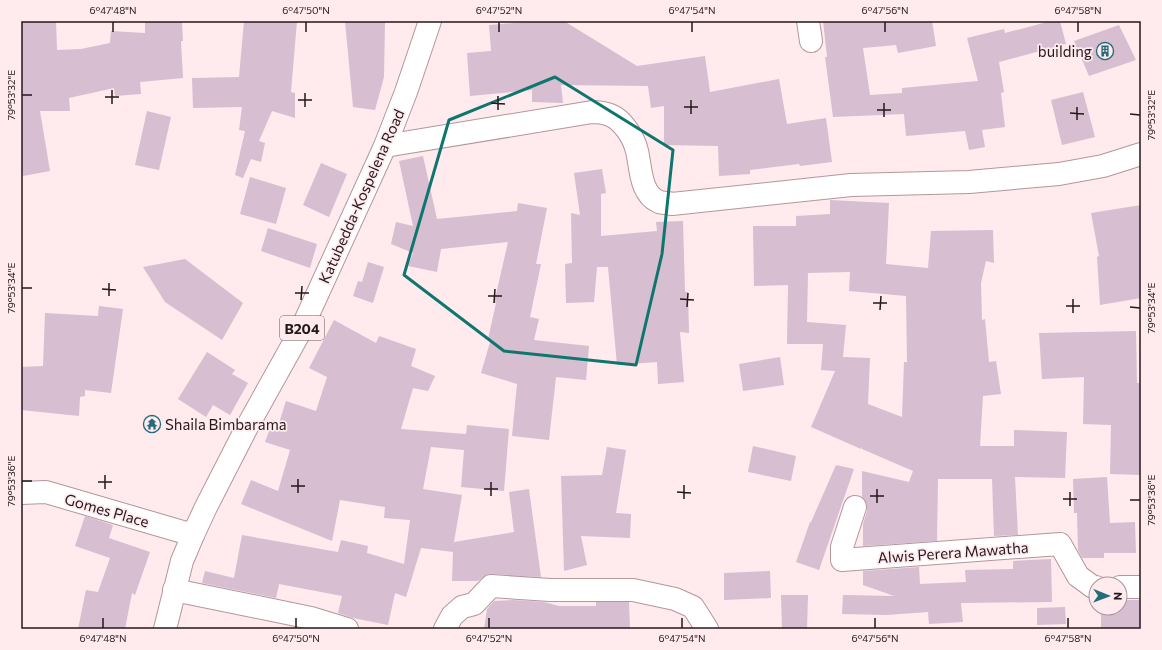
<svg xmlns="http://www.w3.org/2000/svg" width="1162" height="650" font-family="Commissioner,sans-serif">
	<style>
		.building { fill: #d7bed0; fill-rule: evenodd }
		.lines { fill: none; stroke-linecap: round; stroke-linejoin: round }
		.minor-casing { stroke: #b4969b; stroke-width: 24 }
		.primary-casing { stroke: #b4969b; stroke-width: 24 }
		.minor { stroke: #fff; stroke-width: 22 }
		.primary { stroke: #fff; stroke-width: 22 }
		.marked { fill: none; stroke: #0f766e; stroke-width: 3; stroke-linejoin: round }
		.ticks { fill: none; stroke: #23181a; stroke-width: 1.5 }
		.labels { text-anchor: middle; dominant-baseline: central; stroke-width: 3.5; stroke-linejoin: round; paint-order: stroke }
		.shield { fill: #ffeaee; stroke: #65575a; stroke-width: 1 }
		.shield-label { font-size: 14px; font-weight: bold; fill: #23181a }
		.poi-label { font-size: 15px; fill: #23181a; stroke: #ffeaee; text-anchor: end }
		.street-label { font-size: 15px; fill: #23181a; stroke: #ffeaee }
		.neatline { fill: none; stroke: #23181a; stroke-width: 1.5 }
		.ticks-label { font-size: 10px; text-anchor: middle; fill: #23181a }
	</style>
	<rect width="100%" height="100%" fill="#ffeaee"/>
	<g class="building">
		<polygon points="21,21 56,21 57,50 81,49 110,43 111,31 145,33 145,21 182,21 183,41 181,41 183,78 140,82 141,94 115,96 114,88 69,98 70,111 40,111 50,171 23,176 21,166"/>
		<polygon points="244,21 297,21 291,92 295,93 295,118 272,111 259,141 265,143 261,162 251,159 243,178 235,175 245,131 239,130 242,107 193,108 192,78 239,77"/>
		<polygon points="345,21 385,21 384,77 375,110 353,107"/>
		<polygon points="539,21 564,21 637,66 705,56 710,92 779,79 787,124 826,118 832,162 800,166 799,164 750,170 750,174 719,176 718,146 664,145 664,106 651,108 648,86 561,85 563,103 532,102 532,90 470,96 467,53 491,51 489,25"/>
		<polygon points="823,21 932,21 936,46 898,53 896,45 863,48 870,95 902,93 902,88 978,81 967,38 1004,29 1005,33 1051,21 1060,21 1066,44 999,62 1004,92 1001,93 1005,127 982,130 985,147 969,150 965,131 906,136 904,114 833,117 825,57 827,57"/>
		<polygon points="1119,25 1136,60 1089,76 1074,41"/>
		<polygon points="1083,92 1095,137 1062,145 1051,100"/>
		<polygon points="147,111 171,117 159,170 135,165"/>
		<polygon points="423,156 437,219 517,211 518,203 547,208 536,264 541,264 530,317 539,319 534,340 589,346 586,380 556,377 549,440 512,436 517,384 481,373 491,339 488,339 496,303 494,303 508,242 441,249 437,272 408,266 413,253 391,244 396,222 413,226 399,161"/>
		<polygon points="321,163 347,174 329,217 303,205"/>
		<polygon points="602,169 606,193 601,194 601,236 657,231 656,222 683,221 685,292 688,292 689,333 680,332 684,382 658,384 657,362 617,365 608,267 597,267 594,302 566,303 565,264 572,263 571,213 580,215 574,173"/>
		<polygon points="250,177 286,188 276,224 240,214"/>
		<path d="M 830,200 L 889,203 L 886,264 L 928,268 L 931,231 L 993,230 L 994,263 L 986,261 L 981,283 L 982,320 L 985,319 L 989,362 L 996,361 L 1001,394 L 983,396 L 980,446 L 1014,446 L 1014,430 L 1067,432 L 1065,478 L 1015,477 L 1018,535 L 994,536 L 992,479 L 938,479 L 937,541 L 863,546 L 863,524 L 867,511 L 867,505 L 862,497 L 862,471 L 909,482 L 913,471 L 862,449 L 862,447 L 861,449 L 811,427 L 835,371 L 821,370 L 823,344 L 787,344 L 788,285 L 754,286 L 753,226 L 796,226 L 796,216 L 830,214 ZM 850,272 L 849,291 L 906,296 L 907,362 L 904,362 L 902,417 L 868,404 L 870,358 L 843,357 L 846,325 L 807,322 L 808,273 Z"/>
		<polygon points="1141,205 1141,298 1100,305 1097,257 1099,256 1091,213"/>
		<polygon points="268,228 317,244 310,268 261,251"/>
		<polygon points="185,259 243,303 222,340 165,302 143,267"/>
		<polygon points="368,262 384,267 373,303 353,296 358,281 362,282"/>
		<polygon points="99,306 123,309 111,393 85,390 85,396 80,397 79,416 21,410 21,367 43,366 45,313 98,316"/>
		<polygon points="334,320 376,343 379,336 416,349 411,366 435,376 428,391 413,388 401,429 466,434 467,425 509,429 504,491 461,487 464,450 431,447 423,489 462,495 454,542 514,532 509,492 529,489 541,577 492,574 486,575 478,581 452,581 453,550 453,552 421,548 406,597 395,593 388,625 353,618 338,613 342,596 279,584 276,598 202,583 205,571 234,578 242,535 338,552 341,540 368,546 367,553 404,564 410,520 384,518 385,507 340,500 332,541 241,504 251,480 278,491 290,450 265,442 273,420 279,423 286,401 316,411 327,377 309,368"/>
		<polygon points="1136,331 1137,383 1141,383 1141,475 1110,474 1111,425 1083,424 1084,377 1042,379 1039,333"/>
		<polygon points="207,352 235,370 232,374 248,383 230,415 213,405 206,417 178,399"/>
		<polygon points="780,357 784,385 743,391 739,364"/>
		<polygon points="753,446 796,456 791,481 748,472"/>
		<polygon points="607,447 626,450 616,513 631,514 630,538 581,536 587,565 564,571 561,476 602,475"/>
		<polygon points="836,465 854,469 819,570 796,562 810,522 811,522"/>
		<polygon points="1107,477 1110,523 1135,522 1136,553 1104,553 1104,558 1082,558 1078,550 1077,513 1074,513 1073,479"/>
		<polygon points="85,516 113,525 109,538 150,552 135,595 132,593 125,629 78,629 86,590 98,592 110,558 75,546"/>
		<polygon points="1051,559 1052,602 961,603 963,622 929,624 928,612 887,615 842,614 843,595 894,596 863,585 863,571 919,567 920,584 966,582 965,570 1013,569 1013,561"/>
		<polygon points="770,571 771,598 724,600 724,573"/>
		<polygon points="781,595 808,595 807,629 782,629"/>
		<polygon points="513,600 544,602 559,606 596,606 596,602 629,602 630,629 484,629 487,609 494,601"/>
		<polygon points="1120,600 1141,600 1141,629 1101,629 1101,608 1120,608"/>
		<polygon points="1065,607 1066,624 1037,625 1037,608"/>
	</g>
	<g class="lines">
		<g class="minor-casing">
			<g id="minor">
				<polyline points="808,21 811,41"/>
				<path d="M 385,146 L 592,112 C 598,112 605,113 610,115 C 623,120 634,138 637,151 C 641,168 640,194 659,202 C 663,203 668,203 672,204 L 851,185 L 969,182 L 1059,174 L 1103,166 L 1141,154"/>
				<polyline points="21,493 46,492 193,535"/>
				<polyline points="855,507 842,547 842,560 1060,544 1078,576 1093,587 1096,587"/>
				<polyline points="1120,587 1141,587"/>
				<polyline points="174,590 311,618 347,629"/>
				<polyline points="445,629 452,616 462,607 474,604 491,586 550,590 633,590 675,599 693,607 707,629"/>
			</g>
		</g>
		<g class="primary-casing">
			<polyline id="primary" points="165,629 182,561 193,535 206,507 247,427 301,330 385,146 406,92 430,21"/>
		</g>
		<use href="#minor" class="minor"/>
		<use href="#primary" class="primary"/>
	</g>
	<path class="marked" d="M 555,77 L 673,150 L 662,254 L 636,365 L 504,351 L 404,275 L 449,120 Z"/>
	<path class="ticks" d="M 113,32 L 113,22M 306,32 L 306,22M 499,32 L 499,22M 692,32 L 692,22M 885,32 L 885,22M 1078,32 L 1078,22M 22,95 L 32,95M 105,97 L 119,97M 298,100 L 312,100M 491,103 L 505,104M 112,104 L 112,90M 305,107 L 305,93M 684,107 L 698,107M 498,110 L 498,96M 877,110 L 891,110M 1070,113 L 1084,114M 691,114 L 691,100M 1130,114 L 1140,115M 884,117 L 884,103M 1077,120 L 1077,107M 22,288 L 32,288M 102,289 L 116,290M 295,293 L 309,293M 109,296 L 109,283M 488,296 L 502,296M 680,299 L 694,300M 301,300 L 302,286M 494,303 L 495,289M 873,303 L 887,303M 1066,306 L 1080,306M 687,307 L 688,293M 1130,307 L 1140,308M 880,310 L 881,296M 1073,313 L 1073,299M 22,481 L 32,481M 98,482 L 112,482M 291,486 L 305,486M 105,489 L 105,475M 484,489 L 498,489M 677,492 L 691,493M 298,493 L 298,479M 491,496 L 491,482M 870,496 L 884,496M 684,499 L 684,485M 1063,499 L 1077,499M 1130,500 L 1140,500M 877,503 L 877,489M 1070,506 L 1070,492M 103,628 L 103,618M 296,628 L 296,618M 489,628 L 489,618M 682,628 L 682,618M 875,628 L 875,618M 1068,628 L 1068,618"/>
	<defs>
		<g id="building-ring" transform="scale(0.9)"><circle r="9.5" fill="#ffeaee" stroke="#256c7a" stroke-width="1.5"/><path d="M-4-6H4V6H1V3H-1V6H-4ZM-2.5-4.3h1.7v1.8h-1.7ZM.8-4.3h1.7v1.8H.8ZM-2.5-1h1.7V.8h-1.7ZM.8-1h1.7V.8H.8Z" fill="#256c7a"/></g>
		<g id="temple-ring" transform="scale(0.9)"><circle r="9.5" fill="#ffeaee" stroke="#256c7a" stroke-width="1.5"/><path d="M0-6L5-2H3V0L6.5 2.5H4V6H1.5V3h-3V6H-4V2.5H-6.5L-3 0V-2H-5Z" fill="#256c7a"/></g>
	</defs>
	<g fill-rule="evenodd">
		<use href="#building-ring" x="1105" y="51"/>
		<use href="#temple-ring" x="152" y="424"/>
	</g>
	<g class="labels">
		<rect class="shield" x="280" y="316" width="44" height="24" rx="3"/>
		<g class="shield-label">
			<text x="302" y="328">B204</text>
		</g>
		<g class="poi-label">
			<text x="1092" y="51">building</text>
			<text x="165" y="424" text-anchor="start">Shaila Bimbarama</text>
		</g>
		<g class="street-label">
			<text transform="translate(361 196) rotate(-66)">Katubedda-Kospelena Road</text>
			<text transform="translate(107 510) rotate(16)">Gomes Place</text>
			<text transform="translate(953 552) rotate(-4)">Alwis Perera Mawatha</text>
		</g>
	</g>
	<rect width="1162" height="650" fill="none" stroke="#ffeaee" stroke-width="44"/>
	<g transform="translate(1108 596) rotate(91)"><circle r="19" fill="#ffeaee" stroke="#a79699"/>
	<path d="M0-3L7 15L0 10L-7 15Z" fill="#256c7a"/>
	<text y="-6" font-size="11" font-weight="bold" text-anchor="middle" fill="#23181a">N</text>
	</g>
	<rect x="22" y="22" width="1118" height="606" class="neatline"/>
	<g class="ticks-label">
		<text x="113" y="14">6°47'48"N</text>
		<text x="306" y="14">6°47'50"N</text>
		<text x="499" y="14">6°47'52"N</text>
		<text x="692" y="14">6°47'54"N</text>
		<text x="885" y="14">6°47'56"N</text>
		<text x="1078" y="14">6°47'58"N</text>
		<text transform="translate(11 95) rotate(-90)" y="4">79°53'32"E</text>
		<text transform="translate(1151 115) rotate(-90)" y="4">79°53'32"E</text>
		<text transform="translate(11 288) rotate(-90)" y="4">79°53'34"E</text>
		<text transform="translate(1151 308) rotate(-90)" y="4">79°53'34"E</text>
		<text transform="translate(11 481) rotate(-90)" y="4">79°53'36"E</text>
		<text transform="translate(1151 500) rotate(-90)" y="4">79°53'36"E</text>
		<text x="103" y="642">6°47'48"N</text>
		<text x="296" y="642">6°47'50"N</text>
		<text x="489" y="642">6°47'52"N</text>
		<text x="682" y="642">6°47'54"N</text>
		<text x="875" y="642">6°47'56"N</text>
		<text x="1068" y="642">6°47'58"N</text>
	</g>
</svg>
